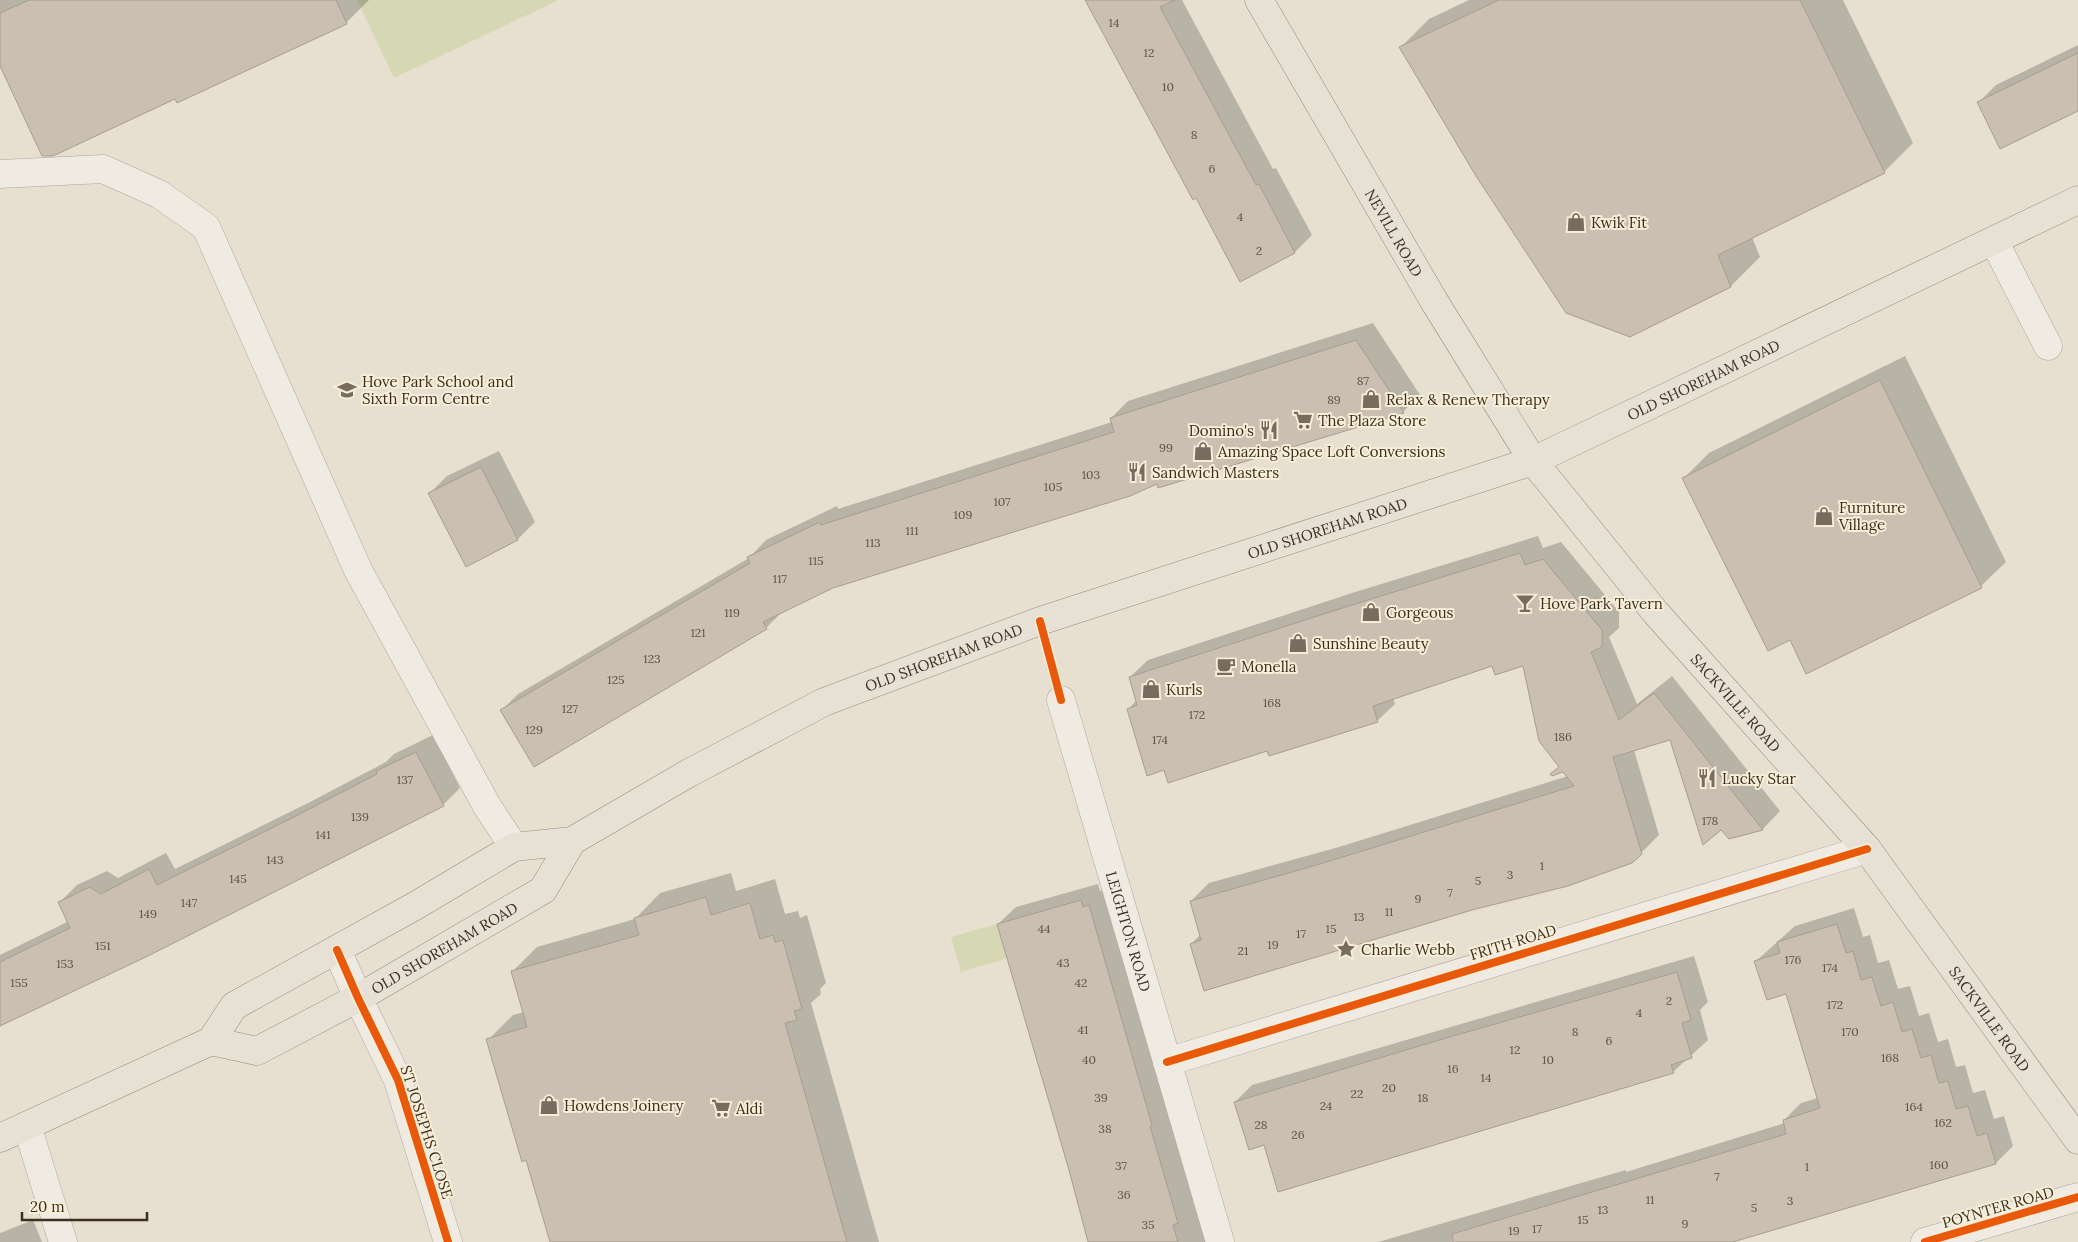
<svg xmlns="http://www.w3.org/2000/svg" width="2078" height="1242" font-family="Lora,serif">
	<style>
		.green { fill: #d6d7b3 }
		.shadow { fill: #0003 }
		.building { fill: #cbbfb2; stroke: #a89c90 }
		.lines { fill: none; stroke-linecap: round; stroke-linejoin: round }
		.minor-casing { stroke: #ada599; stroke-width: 29 }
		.major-casing { stroke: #928b80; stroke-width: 29 }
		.minor { stroke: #efebe3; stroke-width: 28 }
		.major { stroke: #e6e1d4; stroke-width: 28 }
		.cycleway-casing { stroke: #f7eed8; stroke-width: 11 }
		.cycleway { stroke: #e8590c; stroke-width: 8 }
		.labels { text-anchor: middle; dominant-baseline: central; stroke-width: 4; stroke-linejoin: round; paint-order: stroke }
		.number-label { font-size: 12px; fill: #605244 }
		.poi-label { font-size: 15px; fill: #3d2e20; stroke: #f7eed8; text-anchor: start }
		.street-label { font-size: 15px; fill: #3d2e20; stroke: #f7eed8 }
	</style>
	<rect width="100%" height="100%" fill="#e7e0d1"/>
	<g class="green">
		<polygon points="357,0 559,0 394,78"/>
		<polygon points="997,924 1003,942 1036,950 961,972 951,937"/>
	</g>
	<g class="shadow">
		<polygon points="0,0 369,0 346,23 176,97 0,63"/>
		<polygon points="1087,0 1182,0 1273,169 1276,168 1312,235 1295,252 1240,280 1197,197"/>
		<polygon points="1469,0 1843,0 1913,143 1884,172 1752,237 1760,257 1731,286 1400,48 1429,19"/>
		<polygon points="2078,45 2078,110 1979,102 1996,85"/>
		<polygon points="1373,323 1420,395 1403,412 1158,482 832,587 782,612 766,628 534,766 501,711 518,694 749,558 766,540 837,506 838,509 1112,422 1111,418 1128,401"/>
		<polygon points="1905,356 2006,562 1981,586 1790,639 1684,478 1709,453"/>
		<polygon points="499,451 535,522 518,539 466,565 430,493 447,476"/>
		<polygon points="1538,536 1543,548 1561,542 1619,612 1619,628 1609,637 1637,704 1672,676 1780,811 1763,829 1730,838 1671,738 1634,750 1659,835 1641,853 1191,944 1201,934 1191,901 1209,883 1339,847 1568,776 1564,771 1552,774 1560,766 1524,664 1493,664 1393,698 1395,704 1377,721 1268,749 1165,769 1128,709 1137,700 1130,677 1148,660 1355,592"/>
		<polygon points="433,735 460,788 443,805 147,955 0,1026 0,955 69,921 60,902 77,885 107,871 118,878 166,853 175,869 310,802 386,762 394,754"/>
		<polygon points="731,873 736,891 775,879 785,914 798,911 800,918 807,915 826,983 820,989 821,994 811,1003 879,1242 551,1242 527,1159 488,1040 513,1015 524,1012 512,972 537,947 635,919 660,893"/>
		<polygon points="1098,884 1100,891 1106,889 1207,1242 1090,1242 998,924 1016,907"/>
		<polygon points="1854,908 1863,937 1870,935 1878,963 1889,960 1898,989 1910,986 1919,1016 1929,1013 1938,1042 1948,1039 1956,1067 1965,1065 1973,1093 1985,1090 1994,1119 2004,1116 2013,1146 1996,1163 1729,1242 1378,1242 1626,1170 1626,1172 1785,1123 1784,1120 1801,1103 1818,1098 1787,992 1756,961 1795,926"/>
		<polygon points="1694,956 1708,1002 1700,1010 1708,1040 1673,1072 1265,1144 1235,1102 1252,1085"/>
		<polygon points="33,1220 42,1242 0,1242 0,1233"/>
	</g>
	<g class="building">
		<polygon points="29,0 336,0 347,24 177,103 175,99 53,156 42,156 0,66 0,13"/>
		<polygon points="1085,0 1175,0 1160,7 1256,185 1259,184 1295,253 1240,282 1196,198 1193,200"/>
		<polygon points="1499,0 1800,0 1885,173 1718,255 1731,287 1630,337 1566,313 1476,176 1399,47"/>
		<polygon points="2078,53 2078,111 2000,149 1977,102"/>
		<polygon points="1356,340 1404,413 1158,488 1157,484 1130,496 833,588 763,622 767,629 534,767 500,710 750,563 747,557 820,522 821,525 1114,432 1110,418"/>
		<polygon points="1880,380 1982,588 1806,674 1790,640 1768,651 1682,478"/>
		<polygon points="481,467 518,540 466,567 428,493"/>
		<polygon points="1520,553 1525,565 1543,559 1602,630 1602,647 1591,652 1619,720 1654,693 1763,830 1729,839 1721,830 1703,845 1670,740 1613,757 1642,854 1632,863 1568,886 1472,910 1204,991 1190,944 1201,940 1190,901 1320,864 1574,786 1563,772 1552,776 1550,774 1559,767 1539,741 1523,666 1495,675 1492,666 1373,706 1378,722 1269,756 1267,751 1168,783 1164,770 1147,776 1127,709 1137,705 1129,677 1336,610"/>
		<polygon points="416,752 444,806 148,956 0,1026 0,962 70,928 58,902 90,887 101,894 149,869 157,885 292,818 377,774 376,771"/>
		<polygon points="706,897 711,915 750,903 760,939 773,935 775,942 783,940 802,1009 794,1011 797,1020 785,1023 847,1242 550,1242 526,1160 522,1162 486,1039 527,1027 511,971 639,935 634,918"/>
		<polygon points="1081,900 1083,907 1089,905 1152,1125 1150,1126 1178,1223 1173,1225 1178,1242 1088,1242 1069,1170 997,924"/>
		<polygon points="1837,924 1846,953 1853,951 1861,980 1872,977 1881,1006 1893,1002 1902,1032 1912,1029 1921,1058 1931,1055 1939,1083 1948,1081 1956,1109 1968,1106 1977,1136 1987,1133 1996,1164 1733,1242 1453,1242 1452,1234 1786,1134 1783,1120 1820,1108 1786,994 1767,1000 1754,961 1780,953 1777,942"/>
		<polygon points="1677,972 1691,1020 1682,1023 1692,1058 1671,1065 1674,1073 1278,1192 1264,1145 1249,1150 1234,1102 1446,1038"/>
	</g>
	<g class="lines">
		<g class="minor-casing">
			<g id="minor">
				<polyline points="0,174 103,169 159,194 206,227 358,570 487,806 514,847"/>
				<polyline points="1994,241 2048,346"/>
				<path id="s1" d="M 1061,700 L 1220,1242"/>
				<polyline points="337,950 358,998 398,1080 448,1242"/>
				<polyline points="1167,1062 1867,849"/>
				<polyline points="27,1126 63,1242"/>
				<polyline points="1925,1242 2078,1197"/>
			</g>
		</g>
		<g class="major-casing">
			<g id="major">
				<path id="s2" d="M 1259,0 L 1434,301 L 1533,461 L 1656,613 L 1867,849 L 2078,1140"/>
				<path id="s3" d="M 211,1041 L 257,1051 L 358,998 L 543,890 L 572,841"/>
				<path id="s4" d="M 0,1138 L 211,1041 L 234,1006 L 415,906 L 514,847 L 572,841 L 689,773 L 824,702 L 1040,621 L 1533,461 L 2078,200"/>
			</g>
		</g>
		<use href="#minor" class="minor"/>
		<use href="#major" class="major"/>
		<g class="cycleway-casing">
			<g id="cycleway">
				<polyline points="1040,621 1061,700"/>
				<polyline points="337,950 358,998 398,1080 448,1242"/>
				<polyline points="1167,1062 1867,849"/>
				<polyline points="1925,1242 2078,1197"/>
			</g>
		</g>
		<use href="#cycleway" class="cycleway"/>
	</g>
	<defs>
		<g id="shop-bare" transform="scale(1.5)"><path d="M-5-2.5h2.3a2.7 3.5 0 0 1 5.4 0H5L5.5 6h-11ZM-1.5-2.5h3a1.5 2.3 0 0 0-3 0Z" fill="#786c5e" stroke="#f7eed8" stroke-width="2.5" paint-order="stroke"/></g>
		<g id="school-bare" transform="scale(1.5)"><path d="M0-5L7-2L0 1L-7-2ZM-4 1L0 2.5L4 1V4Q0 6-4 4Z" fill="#786c5e" stroke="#f7eed8" stroke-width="2.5" paint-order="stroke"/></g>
		<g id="supermarket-bare" transform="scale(1.5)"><path d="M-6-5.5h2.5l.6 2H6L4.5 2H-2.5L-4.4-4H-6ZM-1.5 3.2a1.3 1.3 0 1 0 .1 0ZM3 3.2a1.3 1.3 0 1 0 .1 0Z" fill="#786c5e" stroke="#f7eed8" stroke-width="2.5" paint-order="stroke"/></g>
		<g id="restaurant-bare" transform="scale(1.5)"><path d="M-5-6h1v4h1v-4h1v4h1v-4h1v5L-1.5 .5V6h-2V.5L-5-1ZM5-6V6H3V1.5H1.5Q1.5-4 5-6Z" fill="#786c5e" stroke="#f7eed8" stroke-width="2.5" paint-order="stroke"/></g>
		<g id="bar-bare" transform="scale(1.5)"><path d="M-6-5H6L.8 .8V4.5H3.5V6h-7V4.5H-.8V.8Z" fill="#786c5e" stroke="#f7eed8" stroke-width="2.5" paint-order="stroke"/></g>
		<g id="cafe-bare" transform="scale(1.5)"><path d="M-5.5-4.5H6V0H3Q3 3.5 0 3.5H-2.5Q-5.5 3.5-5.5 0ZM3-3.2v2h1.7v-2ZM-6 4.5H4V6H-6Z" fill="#786c5e" stroke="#f7eed8" stroke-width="2.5" paint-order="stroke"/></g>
		<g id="sight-bare" transform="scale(1.5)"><path d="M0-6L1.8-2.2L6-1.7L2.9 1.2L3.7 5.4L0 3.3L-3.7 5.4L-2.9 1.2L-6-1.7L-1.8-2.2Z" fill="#786c5e" stroke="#f7eed8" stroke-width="2.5" paint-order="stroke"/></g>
	</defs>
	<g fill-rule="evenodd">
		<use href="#shop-bare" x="1576" y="222"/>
		<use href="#school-bare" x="347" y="390"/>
		<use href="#shop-bare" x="1371" y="399"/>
		<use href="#supermarket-bare" x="1303" y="420"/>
		<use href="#restaurant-bare" x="1269" y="430"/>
		<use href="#shop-bare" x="1203" y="451"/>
		<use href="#restaurant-bare" x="1137" y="472"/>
		<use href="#shop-bare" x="1824" y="516"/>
		<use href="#bar-bare" x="1525" y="603"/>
		<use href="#shop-bare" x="1371" y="612"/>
		<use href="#shop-bare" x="1298" y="643"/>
		<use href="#cafe-bare" x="1226" y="666"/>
		<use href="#shop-bare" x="1151" y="689"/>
		<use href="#restaurant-bare" x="1707" y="778"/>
		<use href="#sight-bare" x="1346" y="949"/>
		<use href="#shop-bare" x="549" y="1105"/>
		<use href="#supermarket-bare" x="721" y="1108"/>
	</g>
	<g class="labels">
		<g class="number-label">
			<text x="1114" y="22">14</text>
			<text x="1149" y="52">12</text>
			<text x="1168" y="86">10</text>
			<text x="1194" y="134">8</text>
			<text x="1212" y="168">6</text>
			<text x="1240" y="216">4</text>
			<text x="1259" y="250">2</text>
			<text x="1363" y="380">87</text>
			<text x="1334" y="399">89</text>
			<text x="1166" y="447">99</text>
			<text x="1091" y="474">103</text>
			<text x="1053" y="486">105</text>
			<text x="1002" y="501">107</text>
			<text x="963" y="514">109</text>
			<text x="912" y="530">111</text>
			<text x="873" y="542">113</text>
			<text x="816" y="560">115</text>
			<text x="780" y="578">117</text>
			<text x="732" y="612">119</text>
			<text x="698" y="632">121</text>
			<text x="652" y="658">123</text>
			<text x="616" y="679">125</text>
			<text x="1272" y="702">168</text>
			<text x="570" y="708">127</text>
			<text x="1197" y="714">172</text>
			<text x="534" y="729">129</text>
			<text x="1563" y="736">186</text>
			<text x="1160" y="739">174</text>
			<text x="405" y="779">137</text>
			<text x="360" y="816">139</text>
			<text x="1710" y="820">178</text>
			<text x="323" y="834">141</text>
			<text x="275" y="859">143</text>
			<text x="1542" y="865">1</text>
			<text x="1510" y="874">3</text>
			<text x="238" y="878">145</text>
			<text x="1478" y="880">5</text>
			<text x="1450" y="892">7</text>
			<text x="1418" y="898">9</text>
			<text x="189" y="902">147</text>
			<text x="1389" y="911">11</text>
			<text x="148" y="913">149</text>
			<text x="1359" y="916">13</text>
			<text x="1044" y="928">44</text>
			<text x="1331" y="928">15</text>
			<text x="1301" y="933">17</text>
			<text x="1273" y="944">19</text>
			<text x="103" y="945">151</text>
			<text x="1243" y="950">21</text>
			<text x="1793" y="959">176</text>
			<text x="1063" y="962">43</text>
			<text x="65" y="963">153</text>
			<text x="1830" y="967">174</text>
			<text x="19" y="982">155</text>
			<text x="1081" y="982">42</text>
			<text x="1669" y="1000">2</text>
			<text x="1835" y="1004">172</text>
			<text x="1639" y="1012">4</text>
			<text x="1083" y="1029">41</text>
			<text x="1575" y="1031">8</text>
			<text x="1850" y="1031">170</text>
			<text x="1609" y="1040">6</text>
			<text x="1515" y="1049">12</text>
			<text x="1890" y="1057">168</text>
			<text x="1089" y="1059">40</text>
			<text x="1548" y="1059">10</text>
			<text x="1453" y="1068">16</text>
			<text x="1486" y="1077">14</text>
			<text x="1389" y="1087">20</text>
			<text x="1357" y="1093">22</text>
			<text x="1101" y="1097">39</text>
			<text x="1423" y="1097">18</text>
			<text x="1326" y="1105">24</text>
			<text x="1914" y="1106">164</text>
			<text x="1943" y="1122">162</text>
			<text x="1261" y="1124">28</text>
			<text x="1105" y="1128">38</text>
			<text x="1298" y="1134">26</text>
			<text x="1939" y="1164">160</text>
			<text x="1121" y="1165">37</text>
			<text x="1807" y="1166">1</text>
			<text x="1717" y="1176">7</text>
			<text x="1124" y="1194">36</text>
			<text x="1650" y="1199">11</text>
			<text x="1790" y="1200">3</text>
			<text x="1754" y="1207">5</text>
			<text x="1603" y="1209">13</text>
			<text x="1583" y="1219">15</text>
			<text x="1685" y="1223">9</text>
			<text x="1148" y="1224">35</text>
			<text x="1537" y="1228">17</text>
			<text x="1514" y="1230">19</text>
		</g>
		<g class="poi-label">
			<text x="1591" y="222">Kwik Fit</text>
			<text x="362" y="381">Hove Park School and<tspan x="362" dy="17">Sixth Form Centre</tspan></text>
			<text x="1386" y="399">Relax &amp; Renew Therapy</text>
			<text x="1318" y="420">The Plaza Store</text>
			<text x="1254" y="430" text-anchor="end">Domino's</text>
			<text x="1218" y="451">Amazing Space Loft Conversions</text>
			<text x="1152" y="472">Sandwich Masters</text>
			<text x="1839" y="507">Furniture<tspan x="1839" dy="17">Village</tspan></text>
			<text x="1540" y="603">Hove Park Tavern</text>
			<text x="1386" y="612">Gorgeous</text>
			<text x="1313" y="643">Sunshine Beauty</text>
			<text x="1241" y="666">Monella</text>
			<text x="1166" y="689">Kurls</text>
			<text x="1722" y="778">Lucky Star</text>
			<text x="1361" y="949">Charlie Webb</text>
			<text x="564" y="1105">Howdens Joinery</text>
			<text x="736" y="1108">Aldi</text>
		</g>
		<g class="street-label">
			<text stroke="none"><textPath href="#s2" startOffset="269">NEVILL ROAD</textPath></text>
			<text stroke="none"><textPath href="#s4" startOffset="1880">OLD SHOREHAM ROAD</textPath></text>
			<text stroke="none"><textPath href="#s4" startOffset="1475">OLD SHOREHAM ROAD</textPath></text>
			<text stroke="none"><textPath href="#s4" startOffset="1070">OLD SHOREHAM ROAD</textPath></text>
			<text stroke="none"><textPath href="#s2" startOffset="852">SACKVILLE ROAD</textPath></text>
			<text stroke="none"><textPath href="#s1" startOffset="241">LEIGHTON ROAD</textPath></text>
			<text transform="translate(1513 942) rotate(-17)">FRITH ROAD</text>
			<text stroke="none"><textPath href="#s3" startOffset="261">OLD SHOREHAM ROAD</textPath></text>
			<text stroke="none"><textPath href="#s2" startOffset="1258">SACKVILLE ROAD</textPath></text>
			<text transform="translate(427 1132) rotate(72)">ST JOSEPHS CLOSE</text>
			<text transform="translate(1998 1207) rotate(-16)">POYNTER ROAD</text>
		</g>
	</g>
	<path d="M22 1212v8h125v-8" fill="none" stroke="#3d2e20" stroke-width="2.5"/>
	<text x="30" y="1212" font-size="15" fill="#3d2e20" stroke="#f7eed8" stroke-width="4" paint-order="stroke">20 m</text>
</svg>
